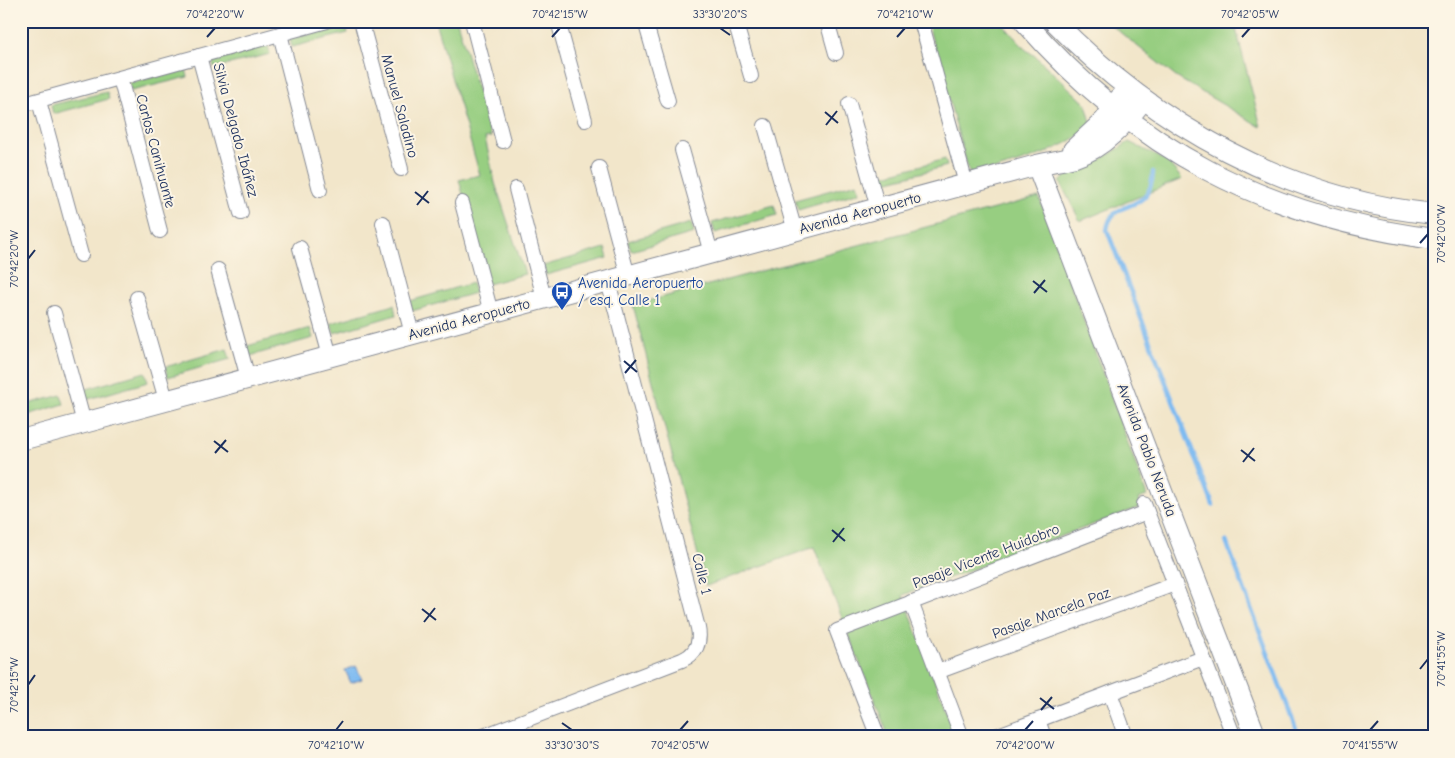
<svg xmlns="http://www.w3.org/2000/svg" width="1455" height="758" font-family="'Comic Neue',sans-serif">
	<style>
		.green { fill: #97ce81; stroke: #597e70 }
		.water { fill: #7fbbf1; stroke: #4d75a8 }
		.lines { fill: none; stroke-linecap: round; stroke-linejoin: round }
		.stream { stroke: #7fbbf1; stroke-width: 4.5 }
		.street-casing { stroke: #868a94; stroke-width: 16 }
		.secondary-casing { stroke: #868a94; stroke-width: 22 }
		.street { stroke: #fff; stroke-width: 14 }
		.secondary { stroke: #fff; stroke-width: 20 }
		.ticks { fill: none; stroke: #1b2f5e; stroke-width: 2 }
		.labels { text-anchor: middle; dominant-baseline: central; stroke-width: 4; stroke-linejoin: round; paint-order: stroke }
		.street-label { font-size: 15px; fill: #1b2f5e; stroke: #fcf5e5 }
		.transit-label { font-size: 15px; fill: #164399; stroke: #fcf5e5; text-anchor: start }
		.neatline { fill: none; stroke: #1b2f5e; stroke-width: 2 }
		.ticks-label { font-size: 12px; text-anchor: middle; fill: #1b2f5e }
	</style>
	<rect width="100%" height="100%" fill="#fcf5e5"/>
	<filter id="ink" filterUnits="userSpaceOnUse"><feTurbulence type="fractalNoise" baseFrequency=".02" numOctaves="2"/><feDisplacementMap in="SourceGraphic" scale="10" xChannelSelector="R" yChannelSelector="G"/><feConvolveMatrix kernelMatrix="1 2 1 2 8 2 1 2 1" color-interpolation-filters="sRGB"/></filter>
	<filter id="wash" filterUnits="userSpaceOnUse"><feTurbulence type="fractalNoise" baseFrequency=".0096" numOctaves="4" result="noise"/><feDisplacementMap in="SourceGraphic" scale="20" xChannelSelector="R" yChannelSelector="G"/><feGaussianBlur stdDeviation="1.12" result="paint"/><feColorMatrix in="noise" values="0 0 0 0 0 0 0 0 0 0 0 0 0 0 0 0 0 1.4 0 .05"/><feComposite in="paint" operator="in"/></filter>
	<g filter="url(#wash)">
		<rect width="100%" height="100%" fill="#f2e6ca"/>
		<g class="green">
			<polygon points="435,21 457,21 491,137 485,138 495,183 525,274 488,284 459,180 480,175"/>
			<path d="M 927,21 L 1000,21 L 1025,49 L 1035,56 L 1086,104 L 1092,126 C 1058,154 1015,163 974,176 L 969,172 Z"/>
			<polygon points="1106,21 1234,21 1261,127 1176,77"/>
			<polygon points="346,26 348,33 292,47 290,39"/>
			<polygon points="268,46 270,54 214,68 212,60"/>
			<polygon points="186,69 188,77 131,91 129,83"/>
			<polygon points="107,92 109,99 53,114 51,105"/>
			<polygon points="1129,142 1167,161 1182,179 1080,221 1060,182 1068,174 1100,160"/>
			<polygon points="945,159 947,166 878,184 877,177"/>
			<polygon points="857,183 860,192 798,210 795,200"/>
			<polygon points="1039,197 1147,496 1138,499 1140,507 903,595 956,737 889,737 814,547 706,586 633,305"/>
			<polygon points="774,205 777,215 715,233 712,223"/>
			<polygon points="691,223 694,233 631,251 628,241"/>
			<polygon points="605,248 608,258 546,275 543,266"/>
			<polygon points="472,283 475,293 412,311 410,301"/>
			<polygon points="394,305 396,315 334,333 331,323"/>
			<polygon points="310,328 313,338 250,356 247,346"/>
			<polygon points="227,349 230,359 168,377 165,367"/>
			<polygon points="145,372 148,382 85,400 83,390"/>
			<polygon points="61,395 64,404 21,417 21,406"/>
		</g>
		<polygon class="water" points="356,666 362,679 351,683 345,670"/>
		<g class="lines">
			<g class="stream">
				<path d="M 1153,172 C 1151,218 1111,195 1107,230 L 1213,505"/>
				<polyline points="1226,541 1299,737"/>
			</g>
		</g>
	</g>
	<g filter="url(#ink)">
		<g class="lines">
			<g class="street-casing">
				<g id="street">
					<polyline points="361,21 401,169"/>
					<polyline points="472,21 503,141"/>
					<polyline points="558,21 585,120"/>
					<polyline points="645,21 668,101"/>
					<polyline points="735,21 751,76"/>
					<polyline points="827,21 836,53"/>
					<polyline points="921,21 966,184"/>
					<polyline points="280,34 320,190"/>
					<polyline points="199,56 241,213"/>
					<polyline points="120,78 160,231"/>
					<polyline points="39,101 81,255"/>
					<polyline points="849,104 878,208"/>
					<polyline points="21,105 327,21"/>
					<polyline points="765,126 795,231"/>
					<polyline points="682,150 711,253"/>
					<polyline points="599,168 628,276"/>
					<polyline points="516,189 544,298"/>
					<polyline points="462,203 491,313"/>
					<polyline points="383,223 412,334"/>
					<polyline points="300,248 330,356"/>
					<polyline points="218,270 248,378"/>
					<polyline points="137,298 166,400"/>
					<polyline points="54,313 84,423"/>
					<polyline points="1144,504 1234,737"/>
					<polyline points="911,602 962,737"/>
					<polyline points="937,672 1175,584"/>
					<polyline points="1110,693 1126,737"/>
					<polyline points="1038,720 1044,737"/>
					<path d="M 481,737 L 682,660 C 696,654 701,642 698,628 L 608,281"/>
					<polyline points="878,737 837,631 1147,512"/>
					<polyline points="993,737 1203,658"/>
				</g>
			</g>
			<g class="secondary-casing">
				<g id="secondary">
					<path d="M 1024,21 C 1136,150 1265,217 1434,239"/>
					<path d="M 1054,21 C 1155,125 1289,200 1434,214"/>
					<polyline points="1073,150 1105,120 1120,98"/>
					<polyline points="1037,165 1256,737"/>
					<path d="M 21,440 L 1037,165 C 1049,162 1063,160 1075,157 C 1104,148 1125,123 1143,100"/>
				</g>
			</g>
			<use href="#street" class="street"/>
			<use href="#secondary" class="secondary"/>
		</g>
	</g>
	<path class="ticks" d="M 720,28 L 730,35M 207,37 L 215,28M 552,37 L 560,28M 897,37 L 905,28M 1242,37 L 1250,28M 825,112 L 838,123M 826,125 L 837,111M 415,192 L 429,203M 417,205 L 428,191M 1420,243 L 1428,234M 28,259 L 35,250M 1033,281 L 1047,292M 1034,293 L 1045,280M 624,361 L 637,372M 625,373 L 636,360M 214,441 L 228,452M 1241,450 L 1255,461M 215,453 L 226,440M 1243,462 L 1254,448M 832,530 L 845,541M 833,542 L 844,528M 422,609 L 436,620M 424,622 L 435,608M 1420,669 L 1428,659M 28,685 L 35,675M 1040,698 L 1054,709M 1041,710 L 1052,697M 562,723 L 572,730M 336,730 L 343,721M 680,730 L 688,721M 1025,730 L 1033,721M 1370,730 L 1378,721"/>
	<defs>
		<g id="bus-pin" transform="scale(1.125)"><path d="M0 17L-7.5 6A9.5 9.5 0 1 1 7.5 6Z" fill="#1a4fb4" stroke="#fcf5e5"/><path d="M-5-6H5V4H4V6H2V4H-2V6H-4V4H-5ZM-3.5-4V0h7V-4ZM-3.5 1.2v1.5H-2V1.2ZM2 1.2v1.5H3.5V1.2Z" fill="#fff"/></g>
	</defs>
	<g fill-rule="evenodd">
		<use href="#bus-pin" x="562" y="292"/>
	</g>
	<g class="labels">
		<g class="street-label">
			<text transform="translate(400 106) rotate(75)">Manuel Saladino</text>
			<text transform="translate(236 130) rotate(75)">Silvia Delgado Ibáñez</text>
			<text transform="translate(156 151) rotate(75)">Carlos Canihuante</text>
			<text transform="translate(860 213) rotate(-15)">Avenida Aeropuerto</text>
			<text transform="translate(469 319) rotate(-15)">Avenida Aeropuerto</text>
			<text transform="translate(1147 450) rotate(69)">Avenida Pablo Neruda</text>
			<text transform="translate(986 556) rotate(-21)">Pasaje Vicente Huidobro</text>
			<text transform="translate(702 574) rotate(76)">Calle 1</text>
			<text transform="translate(1051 613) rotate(-20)">Pasaje Marcela Paz</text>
		</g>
		<g class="transit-label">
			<text x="578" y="283">Avenida Aeropuerto<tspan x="578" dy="17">/ esq. Calle 1</tspan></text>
		</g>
	</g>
	<rect width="1455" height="758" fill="none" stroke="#fcf5e5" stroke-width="55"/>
	<rect x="28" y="28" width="1400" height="702" class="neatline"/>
	<g class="ticks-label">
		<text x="215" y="18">70°42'20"W</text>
		<text x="560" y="18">70°42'15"W</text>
		<text x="720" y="18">33°30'20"S</text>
		<text x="905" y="18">70°42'10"W</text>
		<text x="1250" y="18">70°42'05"W</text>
		<text transform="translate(1441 234) rotate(-90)" y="4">70°42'00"W</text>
		<text transform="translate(14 259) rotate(-90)" y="4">70°42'20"W</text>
		<text transform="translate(1441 659) rotate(-90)" y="4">70°41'55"W</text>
		<text transform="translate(14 685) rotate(-90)" y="4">70°42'15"W</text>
		<text x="336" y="749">70°42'10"W</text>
		<text x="572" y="749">33°30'30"S</text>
		<text x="680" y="749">70°42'05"W</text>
		<text x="1025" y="749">70°42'00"W</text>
		<text x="1370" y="749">70°41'55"W</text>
	</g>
</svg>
